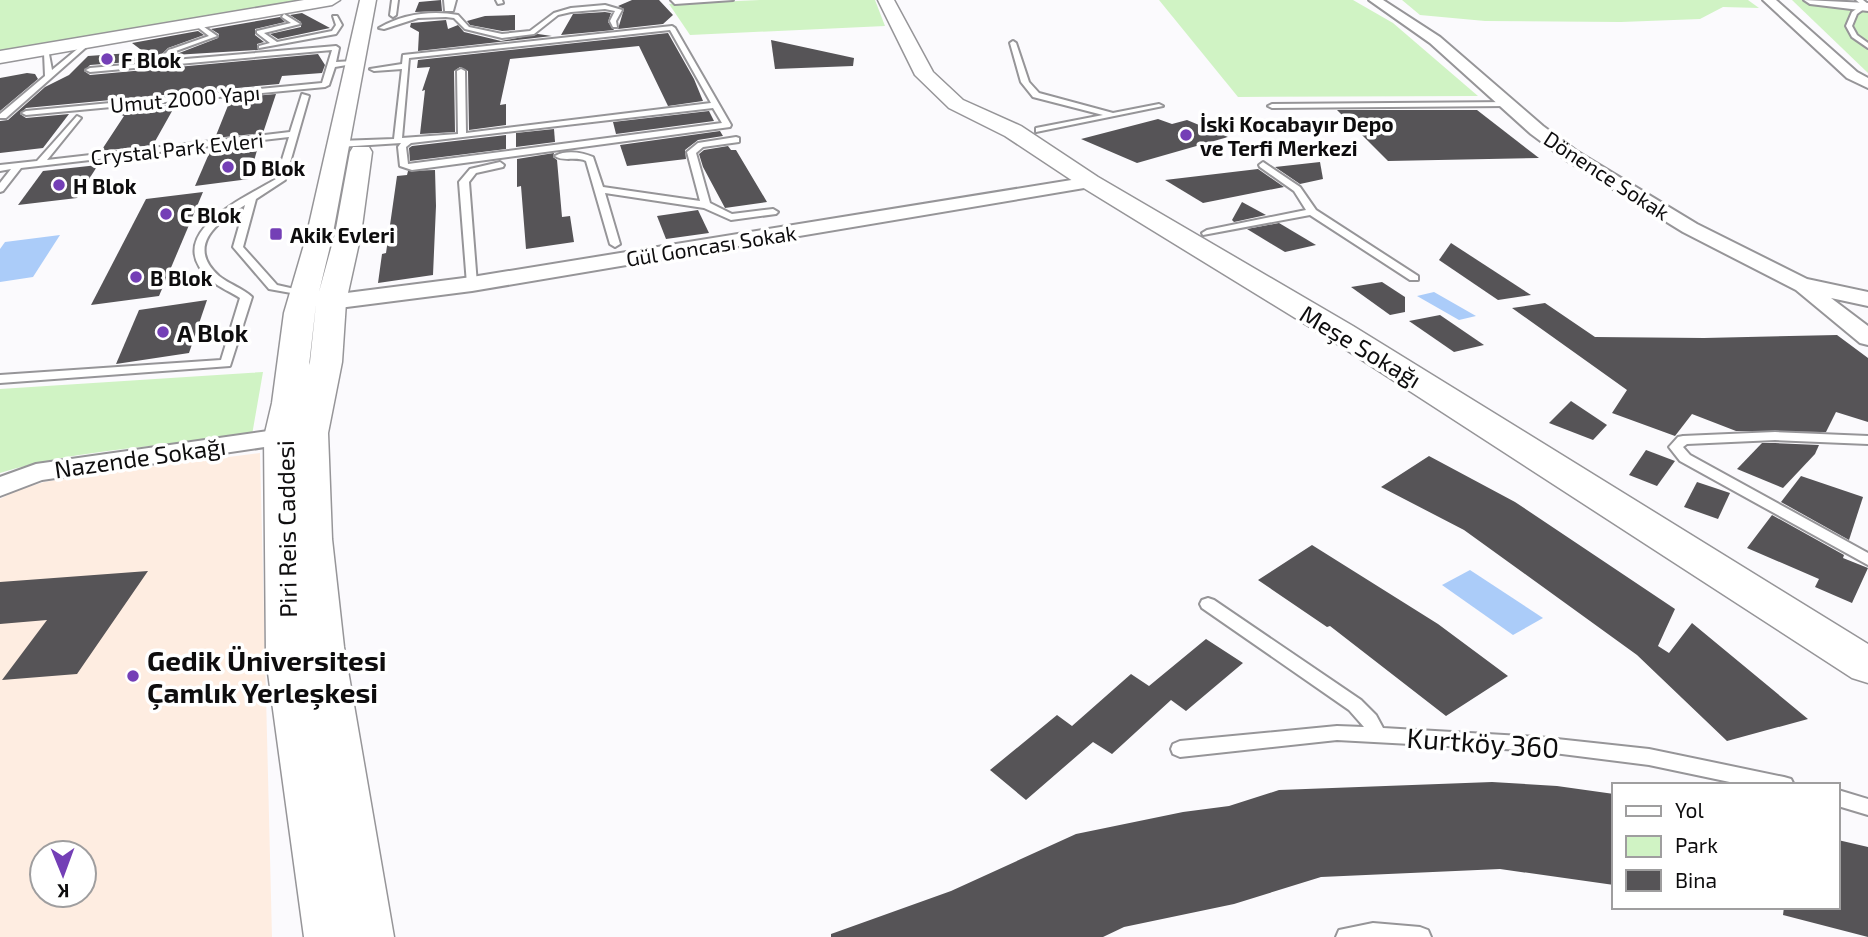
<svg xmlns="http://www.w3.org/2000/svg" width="1868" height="937" font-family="'Exo 2',sans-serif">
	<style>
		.education { fill: #feede1; fill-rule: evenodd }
		.green { fill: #d0f3c4 }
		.water { fill: #abccf9 }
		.building { fill: #565457 }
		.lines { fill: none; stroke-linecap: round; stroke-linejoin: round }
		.service-casing { stroke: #969598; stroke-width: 4 }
		.minor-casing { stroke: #969598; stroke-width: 4 }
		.tertiary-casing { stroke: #969598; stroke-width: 3 }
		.service { fill: #fff; fill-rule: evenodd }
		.minor { fill: #fff; fill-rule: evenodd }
		.tertiary { fill: #fff; fill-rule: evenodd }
		.poi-dot { fill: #743fb6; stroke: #fff; stroke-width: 2.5 }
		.labels { text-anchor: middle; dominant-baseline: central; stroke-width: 7; stroke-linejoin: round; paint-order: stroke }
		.far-poi-label { font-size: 21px; font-weight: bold; fill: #0e0d0e; stroke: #fff; text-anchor: start }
		.far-street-label { font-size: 21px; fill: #0e0d0e; stroke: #fff }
		.poi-label { font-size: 24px; font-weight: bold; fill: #0e0d0e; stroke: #fff; text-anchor: start }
		.street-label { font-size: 24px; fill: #0e0d0e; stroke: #fff }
		.near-poi-label { font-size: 28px; font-weight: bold; fill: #0e0d0e; stroke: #fff; text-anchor: start }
		.near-street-label { font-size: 28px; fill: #0e0d0e; stroke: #fff }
	</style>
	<rect width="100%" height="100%" fill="#fbfafd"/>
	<path class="education" d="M 260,453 L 272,937 L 0,937 L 0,499 L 15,491 L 44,482 L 87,475 ZM 42,853 L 84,853 L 84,895 L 42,895 Z"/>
	<g class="green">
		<polygon points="0,0 318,0 0,54"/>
		<polygon points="760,0 875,0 885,26 690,35 669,4"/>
		<polygon points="1159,0 1353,0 1393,23 1478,96 1238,97"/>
		<polygon points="1402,0 1748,0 1759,8 1723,7 1700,19 1621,22 1485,21 1420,15"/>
		<polygon points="1792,0 1827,0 1868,5 1868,73"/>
		<path d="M 263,372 L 252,435 C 169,446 81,448 0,473 L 0,389 Z"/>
	</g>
	<g class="water">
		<polygon points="60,235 33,277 0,282 0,249 5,242"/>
		<polygon points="1434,292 1476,316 1459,320 1417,296"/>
		<polygon points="1470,570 1543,618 1513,635 1442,585"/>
	</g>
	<g class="building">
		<polygon points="441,0 442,11 415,12 419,2"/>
		<polygon points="632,0 659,0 673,15 663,24 618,29 624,9 618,6"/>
		<polygon points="605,12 611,13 608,22 614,30 561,35 573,14"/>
		<polygon points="302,13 330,28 278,39 270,34 301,27 301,22 290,15"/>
		<polygon points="515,15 515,30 502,31 470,25 467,21 485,16"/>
		<polygon points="280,17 285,22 255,29 255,35 264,42 257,44 258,50 174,55 218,38 219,34 211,29"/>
		<polygon points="446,20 448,29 458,25 464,32 501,41 538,34 552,36 418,51 419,32 410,27 411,23"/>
		<polygon points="198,31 204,35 168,48 156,60 90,65 84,71 90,75 318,54 325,65 322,73 282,76 279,84 26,108 20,114 26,118 69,114 43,148 0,153 0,121 8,120 45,87 69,75 88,56 144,52 132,43"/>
		<polygon points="668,33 694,79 703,101 668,106 639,46 510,59 500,105 506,104 506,125 469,130 468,71 460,67 454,71 455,132 420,134 425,90 422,91 430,67 417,68 418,60"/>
		<polygon points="771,40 854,58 853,66 775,69"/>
		<polygon points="27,73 35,74 38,79 0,111 0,78"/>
		<polygon points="276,94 263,133 215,138 231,98"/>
		<polygon points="176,104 153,145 101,151 124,116 109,110"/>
		<polygon points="1337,110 1477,110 1539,158 1388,161"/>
		<polygon points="709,111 714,121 616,134 613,122"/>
		<polygon points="1158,119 1172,124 1187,120 1228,137 1137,163 1081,139"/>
		<polygon points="554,129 555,142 516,147 516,133"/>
		<polygon points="720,131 723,136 698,140 685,150 686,159 627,166 620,145"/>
		<polygon points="506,135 506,149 410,161 409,148 412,146"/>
		<polygon points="259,143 249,179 195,186 211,149"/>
		<polygon points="728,146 731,150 736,150 767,202 725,208 703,167 699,154 704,150"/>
		<polygon points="554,153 553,157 557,160 562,217 570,216 574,242 526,249 521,186 517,187 517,159"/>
		<polygon points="1320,162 1323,179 1300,184 1275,167"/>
		<polygon points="98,165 77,198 18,205 43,171"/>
		<polygon points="1258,169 1284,187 1203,203 1165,180"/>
		<polygon points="435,170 436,206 433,275 378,283 382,254 386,253 397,176 407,175 408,171"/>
		<polygon points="203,192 159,296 91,305 146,199"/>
		<polygon points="1242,202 1266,215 1234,222 1232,220"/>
		<polygon points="698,210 709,233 666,239 657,216"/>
		<polygon points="1279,223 1316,245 1285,252 1247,229"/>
		<polygon points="1451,243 1531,295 1498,300 1439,260"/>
		<polygon points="1382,282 1405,297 1405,312 1390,315 1351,287"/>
		<polygon points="207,300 189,353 116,364 139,310"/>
		<polygon points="1545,303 1595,337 1704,338 1837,335 1868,358 1868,422 1836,412 1826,432 1736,431 1692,414 1675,436 1612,413 1627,390 1512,308"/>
		<polygon points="1440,315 1484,345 1454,352 1409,321"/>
		<polygon points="1571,401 1607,425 1593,440 1549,423"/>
		<polygon points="1762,443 1775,443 1819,445 1815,454 1783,488 1737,469"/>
		<polygon points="1646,450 1675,461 1657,486 1629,475"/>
		<polygon points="1429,456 1515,502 1675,609 1658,646 1669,653 1692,623 1808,719 1727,741 1637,655 1464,530 1381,487"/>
		<polygon points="1801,476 1863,497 1849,540 1781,502"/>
		<polygon points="1697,482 1730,493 1718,519 1684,507"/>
		<polygon points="1772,515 1844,555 1843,558 1868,568 1852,603 1815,587 1819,579 1747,548"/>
		<polygon points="1312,545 1438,624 1508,676 1446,716 1330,626 1327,627 1258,580"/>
		<polygon points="148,571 77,674 2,680 47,620 0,624 0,582"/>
		<polygon points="1206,639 1243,663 1186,711 1171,700 1112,754 1093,742 1026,800 990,770 1057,715 1072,726 1131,674 1149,686"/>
		<polygon points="1492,782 1557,786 1614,794 1614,885 1500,869 1321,877 1234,904 1124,927 1103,937 831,937 831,934 951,891 1076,834 1183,812 1229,806 1279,790"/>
		<polygon points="1838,840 1868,847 1868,937 1783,915 1784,907 1838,907"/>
	</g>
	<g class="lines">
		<g class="service-casing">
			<g id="service">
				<polygon points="392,0 398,0 396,15 393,17 390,15"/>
				<polygon points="496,0 502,0 503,3 498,4"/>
				<polygon points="671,0 733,0 675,4"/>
				<polygon points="1856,0 1863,0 1868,4 1868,6 1857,14 1852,26 1857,35 1868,43 1868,48 1852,37 1846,26 1852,12 1862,5"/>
				<path d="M 605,5 L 622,10 L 616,21 L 617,27 L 613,27 L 610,21 L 615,11 L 605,9 L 571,12 L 558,15 L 534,34 L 502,38 L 465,29 L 454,18 L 446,17 L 418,18 L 384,29 L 379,28 C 402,14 432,10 458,15 L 469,27 L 502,34 L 530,31 L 554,13 L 571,8 Z"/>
				<polygon points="284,14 300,24 264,33 277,42 332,31 336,25 333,16 337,16 342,25 336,34 259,48 259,46 270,43 257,33 257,31 291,23 282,17"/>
				<polygon points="197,22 217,36 173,52 169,57 173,58 174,60 336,46 339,48 336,62 354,61 358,63 335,67 329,85 325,87 26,115 22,113 26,111 322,83 332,50 90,72 86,70 90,68 161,62 159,60 169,50 209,36 195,25"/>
				<path d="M 672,26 L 675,28 L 731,125 L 730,127 L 412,170 L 400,166 L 398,147 L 401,143 L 339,147 L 335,144 L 339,141 L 394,139 L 402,69 L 374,71 L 370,69 L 402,64 L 403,55 ZM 670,30 L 711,103 L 466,133 L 465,71 L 461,69 L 457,71 L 458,134 L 402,138 L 409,58 ZM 713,108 L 722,123 L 408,164 L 406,147 L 411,143 Z"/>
				<polygon points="87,41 92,42 6,118 0,118 0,114 45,76 44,53 49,54 52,70"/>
				<polygon points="1013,41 1016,43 1029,82 1039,93 1113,113 1159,104 1163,106 1036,132 1036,128 1103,115 1033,97 1021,82 1010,43"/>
				<path d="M 302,94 L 309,96 L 285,180 L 256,199 L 243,247 L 277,285 L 308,292 L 308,296 L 269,289 L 233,247 L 245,205 C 218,221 185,246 219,276 C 229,284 242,288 252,297 L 230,366 L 0,383 L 0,375 L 221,360 L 240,298 C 231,292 220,288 212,281 C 158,235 243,199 276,179 L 289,137 L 21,168 L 3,191 L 0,192 L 0,183 L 11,169 L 0,171 L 0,165 L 37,161 L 77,116 L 81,118 L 47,160 L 290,132 Z"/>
				<polygon points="1510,102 1511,104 1507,106 1272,108 1268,106 1272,104"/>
				<path d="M 736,137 L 739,138 L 739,142 L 703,147 L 696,153 L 710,203 L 732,214 L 773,209 L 778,212 L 776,214 L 731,220 L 704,208 L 605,193 L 620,244 L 615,247 L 610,244 L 586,161 C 576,156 563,162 555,156 C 566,150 581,152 593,157 L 603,187 L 700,201 L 687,152 L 698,143 Z"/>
				<polygon points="500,162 504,165 503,167 476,173 469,182 477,284 472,287 467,284 459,182 470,169"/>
				<polygon points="1263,162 1300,187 1316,210 1418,276 1418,280 1410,280 1310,215 1203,235 1202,233 1207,230 1306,210 1294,191 1260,167 1259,165"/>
				<polygon points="1775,432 1868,436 1868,444 1775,440 1687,444 1683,447 1690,455 1868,553 1868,565 1680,461 1669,447 1678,437 1683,436"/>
				<polygon points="1208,598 1214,600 1361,700 1376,715 1383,728 1538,737 1649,749 1784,777 1791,779 1794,785 1744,785 1649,765 1538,751 1337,740 1180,757 1173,754 1171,749 1173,744 1180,741 1337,726 1364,727 1349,710 1202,608 1200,604 1202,600"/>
				<polygon points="1838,790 1868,799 1868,815 1838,806"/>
				<polygon points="1373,923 1420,927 1428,930 1431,937 1336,937 1339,930"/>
			</g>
		</g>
		<g class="minor-casing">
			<g id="minor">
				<polygon points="444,0 456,0 453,11 445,11"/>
				<polygon points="1369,0 1383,0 1440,37 1543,126 1578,152 1697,224 1807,279 1868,292 1868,306 1831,298 1868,326 1868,345 1860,343 1796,290 1683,232 1566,160 1531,134 1430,43"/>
				<polygon points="1763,0 1776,0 1857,72 1868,78 1868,88 1847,78"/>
				<polygon points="1804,0 1868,3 1868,11 1810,4"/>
				<polygon points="1090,177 1099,182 1096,186 472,291 331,309 323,307 320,302 323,297 331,295 472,277"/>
				<polygon points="282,429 292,431 295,437 292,443 42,480 0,496 0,477 36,464"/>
			</g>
		</g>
		<g class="tertiary-casing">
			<g id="tertiary">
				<polygon points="304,0 340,0 332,5 0,63 0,51"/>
				<path d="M 360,0 L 376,0 L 332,238 L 319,292 L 335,234 L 350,152 L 353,147 L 369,147 L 372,152 L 361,234 L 346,302 L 342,362 L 328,433 L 332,539 L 344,647 L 394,937 L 304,937 L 266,658 L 264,437 L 272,403 L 284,313 L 306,238 ZM 316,304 L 310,362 L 309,365 Z"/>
				<polygon points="878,0 894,0 933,72 963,100 1021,126 1098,177 1353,326 1868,644 1868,683 1852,678 1331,340 1082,187 1005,136 949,108 915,75"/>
			</g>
		</g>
		<use href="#service" class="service"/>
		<use href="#minor" class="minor"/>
		<use href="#tertiary" class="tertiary"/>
	</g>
	<g class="poi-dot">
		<circle cx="107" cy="59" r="7"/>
		<circle cx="1186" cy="135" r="7"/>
		<circle cx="228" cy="167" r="7"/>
		<circle cx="59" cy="185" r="7"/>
		<circle cx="166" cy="214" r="7"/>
		<rect x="269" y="227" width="14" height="14" rx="3.5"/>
		<circle cx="136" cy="277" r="7"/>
		<circle cx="163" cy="332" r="7"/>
		<circle cx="133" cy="676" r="7"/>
	</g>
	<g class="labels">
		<g class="far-poi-label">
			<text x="121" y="59">F Blok</text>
			<text x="1200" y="123">İski Kocabayır Depo<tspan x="1200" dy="24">ve Terfi Merkezi</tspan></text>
			<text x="242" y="167">D Blok</text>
			<text x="73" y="185">H Blok</text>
			<text x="180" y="214">C Blok</text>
			<text x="290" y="234">Akik Evleri</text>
			<text x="150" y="277">B Blok</text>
		</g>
		<g class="far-street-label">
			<text transform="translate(185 98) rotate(-5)">Umut 2000 Yapı</text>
			<text transform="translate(177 148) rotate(-6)">Crystal Park Evleri</text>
			<text transform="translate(1607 175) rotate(33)">Dönence Sokak</text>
			<text transform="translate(711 245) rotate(-9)">Gül Goncası Sokak</text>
		</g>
		<g class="poi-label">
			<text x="177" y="332">A Blok</text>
		</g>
		<g class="street-label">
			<text transform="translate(1361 346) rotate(31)">Meşe Sokağı</text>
			<text transform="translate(140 457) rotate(-8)">Nazende Sokağı</text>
			<text transform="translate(286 529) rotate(-91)">Piri Reis Caddesi</text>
		</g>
		<g class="near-poi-label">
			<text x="147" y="660">Gedik Üniversitesi<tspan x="147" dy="32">Çamlık Yerleşkesi</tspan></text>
		</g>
		<g class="near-street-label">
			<text transform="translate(1483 742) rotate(4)">Kurtköy 360</text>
		</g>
	</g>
	<rect x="1612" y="783" width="228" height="126" fill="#ffffff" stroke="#9f9e9f" stroke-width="2"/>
	<rect x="1626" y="806" width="35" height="10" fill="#ffffff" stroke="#9f9e9f" stroke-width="2"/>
	<text x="1675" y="818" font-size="21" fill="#0e0d0e">Yol</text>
	<rect x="1626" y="836" width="35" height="21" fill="#d0f3c4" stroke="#9f9e9f" stroke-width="2"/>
	<text x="1675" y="853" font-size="21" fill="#0e0d0e">Park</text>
	<rect x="1626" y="870" width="35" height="21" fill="#565457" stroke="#9f9e9f" stroke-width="2"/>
	<text x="1675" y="888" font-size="21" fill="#0e0d0e">Bina</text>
	<g transform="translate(63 874) rotate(179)"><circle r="33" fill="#ffffff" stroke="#9f9e9f" stroke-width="2"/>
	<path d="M0-5L12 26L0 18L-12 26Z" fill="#743fb6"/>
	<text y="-10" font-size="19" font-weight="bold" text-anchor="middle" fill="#0e0d0e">K</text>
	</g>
</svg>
